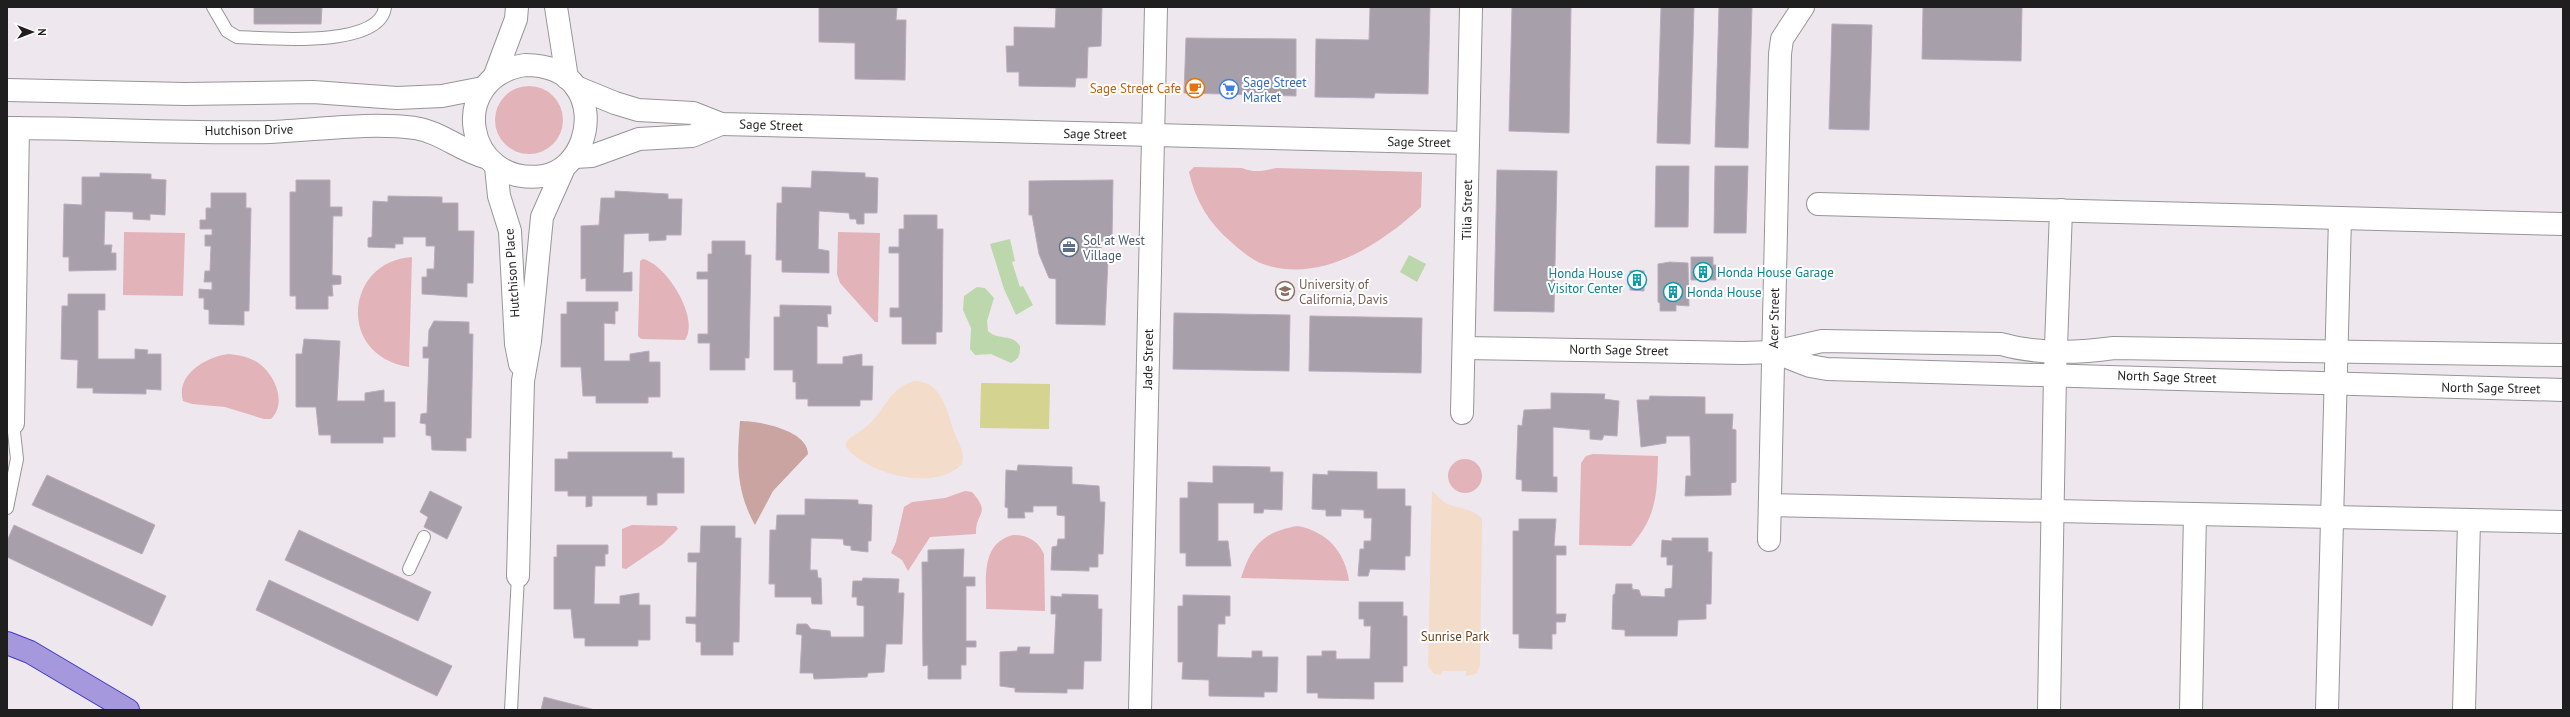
<svg xmlns="http://www.w3.org/2000/svg" width="2570" height="717" font-family="'PT Sans',sans-serif">
	<style>
		.grass { fill: #e2b3b9 }
		.forest { fill: #c9a4a1 }
		.park { fill: #f3dcca }
		.pitch { fill: #d4d38f }
		.water { fill: #bdd7ad }
		.building { fill: #a79fa9; stroke: #bbabbf }
		.lines { fill: none; stroke-linecap: round; stroke-linejoin: round }
		.service-casing { stroke: #969696; stroke-width: 14 }
		.minor-casing { stroke: #969696; stroke-width: 24 }
		.tertiary-casing { stroke: #969696; stroke-width: 24 }
		.motorway-casing { stroke: #403bc5; stroke-width: 24 }
		.service { stroke: #fff; stroke-width: 12 }
		.minor { stroke: #fff; stroke-width: 22 }
		.tertiary { stroke: #fff; stroke-width: 22 }
		.motorway { stroke: #a598dc; stroke-width: 22 }
		.labels { text-anchor: middle; dominant-baseline: central; stroke-width: 4; stroke-linejoin: round; paint-order: stroke }
		.shop-label { font-size: 13px; fill: #366cbe; stroke: #fff; text-anchor: start }
		.food-label { font-size: 13px; fill: #c56008; stroke: #fff; text-anchor: end }
		.street-label { font-size: 13px; fill: #1f1f1f; stroke: #fff }
		.service-label { font-size: 13px; fill: #4e5e75; stroke: #fff; text-anchor: start }
		.culture-label { font-size: 13px; fill: #0d838f; stroke: #fff; text-anchor: start }
		.education-label { font-size: 13px; fill: #785e54; stroke: #fff; text-anchor: start }
		.park-label { font-size: 13px; fill: #714219; stroke: #fff }
	</style>
	<rect width="100%" height="100%" fill="#efe7ee"/>
	<g class="grass">
		<circle cx="529" cy="120" r="34"/>
		<path d="M 1194,167 L 1242,168 C 1254,173 1263,171 1276,168 L 1422,172 L 1421,207 C 1380,245 1321,284 1263,264 C 1251,260 1239,249 1230,241 C 1209,223 1195,200 1189,172 Z"/>
		<polygon points="124,232 185,233 183,296 123,295"/>
		<polygon points="838,232 880,233 878,322 875,322 840,283 837,274"/>
		<path d="M 412,257 L 409,367 C 336,356 345,261 412,257 Z"/>
		<path d="M 643,259 C 666,264 700,318 685,340 L 641,339 L 638,336 L 640,261 Z"/>
		<path d="M 229,354 C 239,355 248,357 257,362 C 274,373 288,402 271,419 L 264,419 L 225,407 L 192,404 L 183,401 C 175,374 208,356 229,354 Z"/>
		<path d="M 1593,454 L 1658,456 C 1657,494 1657,516 1631,546 L 1579,545 L 1581,463 L 1586,456 Z"/>
		<circle cx="1465" cy="476" r="17"/>
		<path d="M 965,491 L 972,492 C 992,515 975,512 976,534 L 930,537 L 908,571 L 902,560 L 891,553 L 896,542 L 904,507 L 912,502 L 945,498 Z"/>
		<polygon points="632,525 676,526 678,529 663,544 626,569 622,568 622,529"/>
		<path d="M 1297,526 C 1327,531 1345,552 1349,581 L 1241,578 C 1251,546 1263,532 1297,526 Z"/>
		<path d="M 1013,535 C 1028,535 1038,541 1044,554 L 1045,611 L 986,609 C 987,581 979,544 1013,535 Z"/>
	</g>
	<path class="forest" d="M 740,421 C 759,421 808,430 808,454 L 773,491 L 755,525 C 735,489 737,460 740,421 Z"/>
	<g class="park">
		<path d="M 914,381 C 943,381 947,413 955,434 C 959,446 965,450 962,464 C 936,492 868,475 846,447 C 845,439 853,436 859,432 C 886,415 884,391 914,381 Z"/>
		<path d="M 1432,491 C 1436,494 1440,499 1444,502 C 1454,509 1477,508 1482,520 L 1480,666 L 1476,674 L 1466,676 L 1466,671 L 1442,671 L 1441,675 L 1434,674 L 1428,666 Z"/>
	</g>
	<polygon class="pitch" points="981,383 1050,384 1049,429 980,428"/>
	<g class="water">
		<polygon points="1010,239 1015,261 1012,262 1020,287 1023,286 1033,305 1016,315 1004,289 990,244"/>
		<polygon points="1409,255 1426,264 1417,282 1400,272"/>
		<path d="M 977,287 L 985,288 L 994,298 L 987,321 L 988,331 C 998,341 1012,333 1020,346 C 1020,355 1019,359 1011,363 L 991,354 L 975,355 L 970,349 L 971,328 L 963,310 L 964,296 Z"/>
	</g>
	<g class="building">
		<polygon points="254,7 322,7 321,24 254,24"/>
		<polygon points="819,7 897,7 896,20 906,20 905,80 855,79 855,43 819,42"/>
		<polygon points="1036,7 1102,7 1101,46 1088,47 1087,78 1076,78 1075,87 1019,86 1019,72 1007,72 1006,46 1014,46 1014,27 1055,28 1056,8"/>
		<polygon points="1370,7 1430,7 1428,94 1375,93 1374,98 1315,97 1316,39 1369,40"/>
		<polygon points="1512,7 1571,7 1569,133 1509,131"/>
		<polygon points="1661,7 1694,7 1690,144 1657,143"/>
		<polygon points="1719,7 1752,7 1748,148 1715,147"/>
		<polygon points="1923,7 2022,7 2021,61 1922,59"/>
		<polygon points="1832,24 1872,25 1869,130 1829,129"/>
		<polygon points="1186,38 1296,39 1296,96 1184,93"/>
		<polygon points="1656,166 1689,166 1688,227 1655,227"/>
		<polygon points="1715,166 1748,166 1746,233 1714,233"/>
		<polygon points="1497,170 1557,171 1554,312 1494,311"/>
		<polygon points="812,171 865,173 865,177 878,178 877,213 864,213 864,224 857,224 856,219 850,219 849,213 819,211 818,249 829,251 829,273 782,272 782,260 776,260 777,203 782,203 782,187 811,188"/>
		<polygon points="100,173 151,174 151,179 166,180 165,215 150,214 150,220 133,219 133,212 105,211 104,245 112,245 111,253 116,253 116,270 69,271 69,257 63,257 64,204 82,205 82,177 100,177"/>
		<polygon points="296,180 330,180 330,207 342,207 342,216 333,216 332,275 341,276 341,284 332,285 333,296 328,296 328,309 296,309 296,296 290,296 290,192 296,192"/>
		<polygon points="1113,180 1112,241 1101,241 1101,259 1108,260 1105,325 1056,324 1056,279 1049,278 1039,254 1032,215 1029,215 1029,181"/>
		<polygon points="615,191 668,194 668,199 682,199 681,235 666,235 666,240 649,241 649,233 624,234 623,273 632,272 632,291 586,291 586,278 581,279 581,226 599,225 601,198 615,198"/>
		<polygon points="211,193 246,193 246,208 251,208 249,311 244,311 244,325 209,324 209,310 204,309 204,298 199,298 199,289 212,290 212,282 204,282 205,271 210,271 211,246 205,246 205,235 212,235 212,229 200,229 200,220 206,220 206,208 211,208"/>
		<polygon points="388,196 442,197 442,203 458,203 458,231 474,231 473,283 467,283 467,297 422,294 422,277 427,277 427,269 434,269 435,246 426,246 426,237 403,237 403,244 395,244 395,248 368,247 368,238 372,237 373,201 388,202"/>
		<polygon points="904,215 937,215 937,229 943,229 942,332 936,332 936,344 902,344 902,317 890,317 890,308 899,308 899,253 889,253 889,247 899,247 899,229 904,229"/>
		<polygon points="712,241 745,241 745,255 751,255 749,358 745,358 745,370 710,370 710,343 698,343 698,334 708,334 708,279 697,279 697,272 708,272 708,254 712,254"/>
		<polygon points="1691,257 1713,257 1713,265 1716,265 1716,280 1691,280"/>
		<polygon points="1670,262 1688,263 1689,306 1676,305 1676,311 1660,311 1660,303 1658,302 1658,264"/>
		<polygon points="1630,271 1644,271 1644,291 1630,290"/>
		<polygon points="68,294 105,294 105,310 98,310 98,359 135,359 135,349 148,350 147,354 161,354 161,390 146,389 146,394 93,393 93,388 77,388 78,360 61,359 62,306 68,306"/>
		<polygon points="567,302 618,302 618,311 615,311 615,324 604,323 604,361 630,361 630,354 649,351 649,362 660,362 660,397 648,397 648,403 596,403 596,396 583,396 581,367 561,367 561,314 567,314"/>
		<polygon points="780,305 831,306 831,314 827,314 828,327 817,326 817,364 843,364 843,357 862,354 862,366 873,366 872,400 860,400 860,406 808,406 808,399 796,399 796,382 793,382 793,370 774,370 774,317 780,317"/>
		<polygon points="1174,313 1290,315 1289,371 1173,369"/>
		<polygon points="1310,316 1422,318 1421,373 1309,371"/>
		<polygon points="434,321 469,322 469,334 473,334 471,438 466,438 466,451 432,450 431,436 426,435 426,424 420,423 421,414 427,413 429,358 423,358 423,347 428,347 429,330"/>
		<polygon points="304,339 340,341 337,401 365,401 365,393 384,390 384,402 395,402 395,437 383,437 383,443 331,443 331,435 319,435 316,407 296,407 296,354 302,354"/>
		<polygon points="1551,393 1605,394 1604,399 1619,401 1617,436 1604,435 1602,440 1590,439 1590,430 1553,427 1553,477 1557,477 1557,492 1522,491 1522,480 1516,479 1518,425 1522,426 1524,410 1551,409"/>
		<polygon points="1650,396 1705,397 1705,414 1733,414 1732,429 1736,430 1736,482 1731,483 1731,495 1685,496 1686,476 1691,476 1690,436 1666,436 1666,443 1641,447 1637,400 1649,400"/>
		<polygon points="568,452 672,452 672,458 684,458 684,493 657,493 657,505 647,505 647,496 592,496 592,506 586,507 586,496 568,496 568,491 555,491 555,459 568,459"/>
		<polygon points="1018,465 1072,467 1072,484 1099,486 1100,502 1105,502 1103,554 1098,554 1098,567 1089,567 1089,571 1051,570 1052,547 1057,546 1058,539 1065,539 1065,516 1057,515 1057,506 1033,506 1033,512 1024,512 1025,518 1008,518 1008,508 1005,507 1006,470 1017,471"/>
		<polygon points="1213,466 1270,467 1270,472 1283,472 1282,510 1264,509 1263,513 1254,513 1254,503 1218,503 1218,541 1228,541 1231,566 1186,566 1186,553 1180,553 1180,498 1188,498 1188,482 1213,483"/>
		<polygon points="1328,471 1377,472 1377,489 1405,489 1405,506 1411,506 1410,556 1405,556 1405,570 1370,569 1368,576 1358,576 1360,549 1364,549 1364,541 1371,541 1372,518 1364,518 1364,510 1341,509 1341,516 1326,516 1326,510 1312,509 1313,474 1328,475"/>
		<polygon points="47,475 155,525 142,554 32,505"/>
		<polygon points="430,491 462,507 447,539 424,527 428,517 420,512"/>
		<polygon points="805,499 858,500 858,504 872,505 871,541 868,541 868,552 851,550 851,546 844,545 843,539 811,538 810,570 817,570 818,578 821,578 822,604 812,604 811,597 775,597 775,584 769,584 770,530 776,530 777,515 805,515"/>
		<polygon points="1519,519 1556,519 1554,546 1566,546 1566,555 1556,555 1556,614 1566,614 1565,622 1556,622 1556,634 1552,634 1552,649 1519,648 1519,634 1513,634 1513,531 1519,531"/>
		<polygon points="14,525 166,596 152,626 7,557 7,541"/>
		<polygon points="701,526 735,526 735,538 741,538 739,642 733,642 733,655 701,655 701,642 696,642 696,624 686,623 686,617 696,617 697,562 688,562 688,553 700,553"/>
		<polygon points="299,530 431,592 418,621 285,560"/>
		<polygon points="1672,538 1708,538 1708,552 1712,552 1711,604 1706,604 1706,619 1678,620 1677,636 1625,636 1625,630 1612,629 1613,595 1615,594 1616,584 1632,584 1632,589 1639,590 1641,596 1665,597 1665,589 1672,588 1673,565 1667,565 1667,557 1661,557 1662,540 1672,541"/>
		<polygon points="557,545 608,545 608,554 605,554 605,566 595,566 594,604 620,604 620,596 639,593 639,605 650,605 650,640 638,640 638,646 585,646 585,638 574,638 571,609 554,609 554,557 557,557"/>
		<polygon points="964,549 963,577 975,577 975,586 966,586 966,641 976,641 976,647 966,647 966,665 961,665 961,679 928,679 928,665 923,666 922,562 928,562 928,550"/>
		<polygon points="863,578 899,579 898,593 904,593 902,644 886,644 884,672 868,673 867,677 814,679 813,673 800,673 802,635 796,634 797,624 807,624 811,629 830,631 831,637 864,637 864,606 857,605 857,597 852,597 853,581 862,581"/>
		<polygon points="269,580 452,666 437,696 256,610"/>
		<polygon points="1062,594 1098,595 1098,609 1102,609 1101,661 1084,661 1083,689 1067,689 1067,693 1015,692 1015,688 1000,686 1000,652 1017,651 1018,647 1030,647 1029,654 1054,654 1056,614 1051,614 1051,596 1062,597"/>
		<polygon points="1183,595 1230,596 1230,616 1225,616 1225,624 1218,624 1217,657 1252,658 1252,651 1262,651 1262,657 1278,657 1277,692 1264,692 1264,697 1209,696 1209,680 1182,679 1183,662 1178,662 1178,606 1183,606"/>
		<polygon points="1359,602 1403,602 1403,616 1407,616 1407,666 1403,666 1403,682 1374,682 1374,699 1318,698 1318,693 1307,693 1307,656 1322,656 1322,651 1336,651 1336,659 1370,659 1371,626 1364,626 1364,619 1359,619"/>
		<polygon points="544,697 595,710 541,710"/>
	</g>
	<g class="lines">
		<g class="service-casing">
			<g id="service">
				<path d="M 213,7 L 227,31 L 237,37 C 267,38 380,49 385,7"/>
				<polyline points="7,508 17,459 13,423"/>
				<polyline points="409,569 424,537"/>
				<polyline points="511,710 518,576"/>
			</g>
		</g>
		<g class="minor-casing">
			<g id="minor">
				<polyline points="576,87 615,103 638,110 693,113 721,124 1468,143"/>
				<polyline points="575,157 592,156 639,139 692,136 721,124"/>
				<polyline points="496,167 499,196 510,231 516,344 520,364"/>
				<polyline points="1818,204 2563,224"/>
				<path d="M 1464,348 L 1743,353 L 1774,352 L 1822,341 L 2001,344 C 2036,354 2078,353 2114,348 L 2563,355"/>
				<polyline points="1774,352 1810,366 1827,369 2563,390"/>
				<polyline points="1462,413 1471,7"/>
				<polyline points="13,423 18,128"/>
				<polyline points="1770,505 2563,522"/>
				<polyline points="1769,540 1780,54 1782,39 1803,7"/>
				<polyline points="518,576 523,381 530,341 542,217 563,170"/>
				<polyline points="1140,710 1156,7"/>
				<polyline points="2049,710 2055,374 2061,210"/>
				<polyline points="2191,710 2195,514"/>
				<polyline points="2327,710 2340,218"/>
				<polyline points="2464,710 2469,522"/>
			</g>
		</g>
		<g class="tertiary-casing">
			<g id="tertiary">
				<polyline points="556,7 567,78"/>
				<path d="M 525,65 C 544,65 564,70 576,87 C 598,118 581,170 543,176 C 464,187 446,77 525,65 Z"/>
				<polyline points="495,75 516,19 517,7"/>
				<polyline points="7,90 185,94 313,92 397,98 442,96 483,88"/>
				<path d="M 7,128 C 95,128 183,134 270,132 C 318,130 368,122 415,128 C 441,132 461,151 485,157"/>
			</g>
		</g>
		<g class="motorway-casing">
			<polyline id="motorway" points="7,643 30,652 128,710"/>
		</g>
		<use href="#service" class="service"/>
		<use href="#minor" class="minor"/>
		<use href="#tertiary" class="tertiary"/>
		<use href="#motorway" class="motorway"/>
	</g>
	<defs>
		<g id="cafe-ring" transform="scale(1)"><circle r="9.5" fill="#fff" stroke="#e8710a" stroke-width="1.5"/><path d="M-5.5-4.5H6V0H3Q3 3.5 0 3.5H-2.5Q-5.5 3.5-5.5 0ZM3-3.2v2h1.7v-2ZM-6 4.5H4V6H-6Z" fill="#e8710a"/></g>
		<g id="supermarket-ring" transform="scale(1)"><circle r="9.5" fill="#fff" stroke="#3f7fe0" stroke-width="1.5"/><path d="M-6-5.5h2.5l.6 2H6L4.5 2H-2.5L-4.4-4H-6ZM-1.5 3.2a1.3 1.3 0 1 0 .1 0ZM3 3.2a1.3 1.3 0 1 0 .1 0Z" fill="#3f7fe0"/></g>
		<g id="office-ring" transform="scale(1)"><circle r="9.5" fill="#fff" stroke="#5c6f8a" stroke-width="1.5"/><path d="M-6-3h4V-5.5h4V-3h4V5H-6ZM-1-4.5V-3h2v-1.5ZM-6 0V1H6V0Z" fill="#5c6f8a"/></g>
		<g id="building-ring" transform="scale(1)"><circle r="9.5" fill="#fff" stroke="#0f9aa8" stroke-width="1.5"/><path d="M-4-6H4V6H1V3H-1V6H-4ZM-2.5-4.3h1.7v1.8h-1.7ZM.8-4.3h1.7v1.8H.8ZM-2.5-1h1.7V.8h-1.7ZM.8-1h1.7V.8H.8Z" fill="#0f9aa8"/></g>
		<g id="university-ring" transform="scale(1)"><circle r="9.5" fill="#fff" stroke="#8d6e63" stroke-width="1.5"/><path d="M0-5L7-2L0 1L-7-2ZM-4 1L0 2.5L4 1V4Q0 6-4 4Z" fill="#8d6e63"/></g>
	</defs>
	<g fill-rule="evenodd">
		<use href="#cafe-ring" x="1195" y="88"/>
		<use href="#supermarket-ring" x="1229" y="89"/>
		<use href="#office-ring" x="1069" y="247"/>
		<use href="#building-ring" x="1703" y="272"/>
		<use href="#building-ring" x="1637" y="280"/>
		<use href="#university-ring" x="1285" y="291"/>
		<use href="#building-ring" x="1673" y="292"/>
	</g>
	<g class="labels">
		<g class="shop-label">
			<text x="1243" y="82">Sage Street<tspan x="1243" dy="15">Market</tspan></text>
		</g>
		<g class="food-label">
			<text x="1181" y="88">Sage Street Cafe</text>
		</g>
		<g class="street-label">
			<text transform="translate(771 125) rotate(2)">Sage Street</text>
			<text transform="translate(249 130) rotate(-1)">Hutchison Drive</text>
			<text transform="translate(1095 134) rotate(1)">Sage Street</text>
			<text transform="translate(1419 142) rotate(1)">Sage Street</text>
			<text transform="translate(1467 210) rotate(-89)">Tilia Street</text>
			<text transform="translate(512 273) rotate(-94)">Hutchison Place</text>
			<text transform="translate(1774 318) rotate(-89)">Acer Street</text>
			<text transform="translate(1619 350) rotate(1)">North Sage Street</text>
			<text transform="translate(1148 359) rotate(-89)">Jade Street</text>
			<text transform="translate(2167 377) rotate(2)">North Sage Street</text>
			<text transform="translate(2491 388) rotate(1)">North Sage Street</text>
		</g>
		<g class="service-label">
			<text x="1083" y="240">Sol at West<tspan x="1083" dy="15">Village</tspan></text>
		</g>
		<g class="culture-label">
			<text x="1717" y="272">Honda House Garage</text>
			<text x="1623" y="273" text-anchor="end">Honda House<tspan x="1623" dy="15">Visitor Center</tspan></text>
			<text x="1687" y="292">Honda House</text>
		</g>
		<g class="education-label">
			<text x="1299" y="284">University of<tspan x="1299" dy="15">California, Davis</tspan></text>
		</g>
		<g class="park-label">
			<text x="1455" y="636">Sunrise Park</text>
		</g>
	</g>
	<rect width="2570" height="717" fill="none" stroke="#1f1f1f" stroke-width="16"/>
	<g transform="translate(32 32) rotate(90)" stroke="#ffffff" stroke-width="3" paint-order="stroke">
	<path d="M0-3L7 15L0 10L-7 15Z" fill="#1f1f1f"/>
	<text y="-6" font-size="11" font-weight="bold" text-anchor="middle" fill="#1f1f1f">N</text>
	</g>
</svg>
